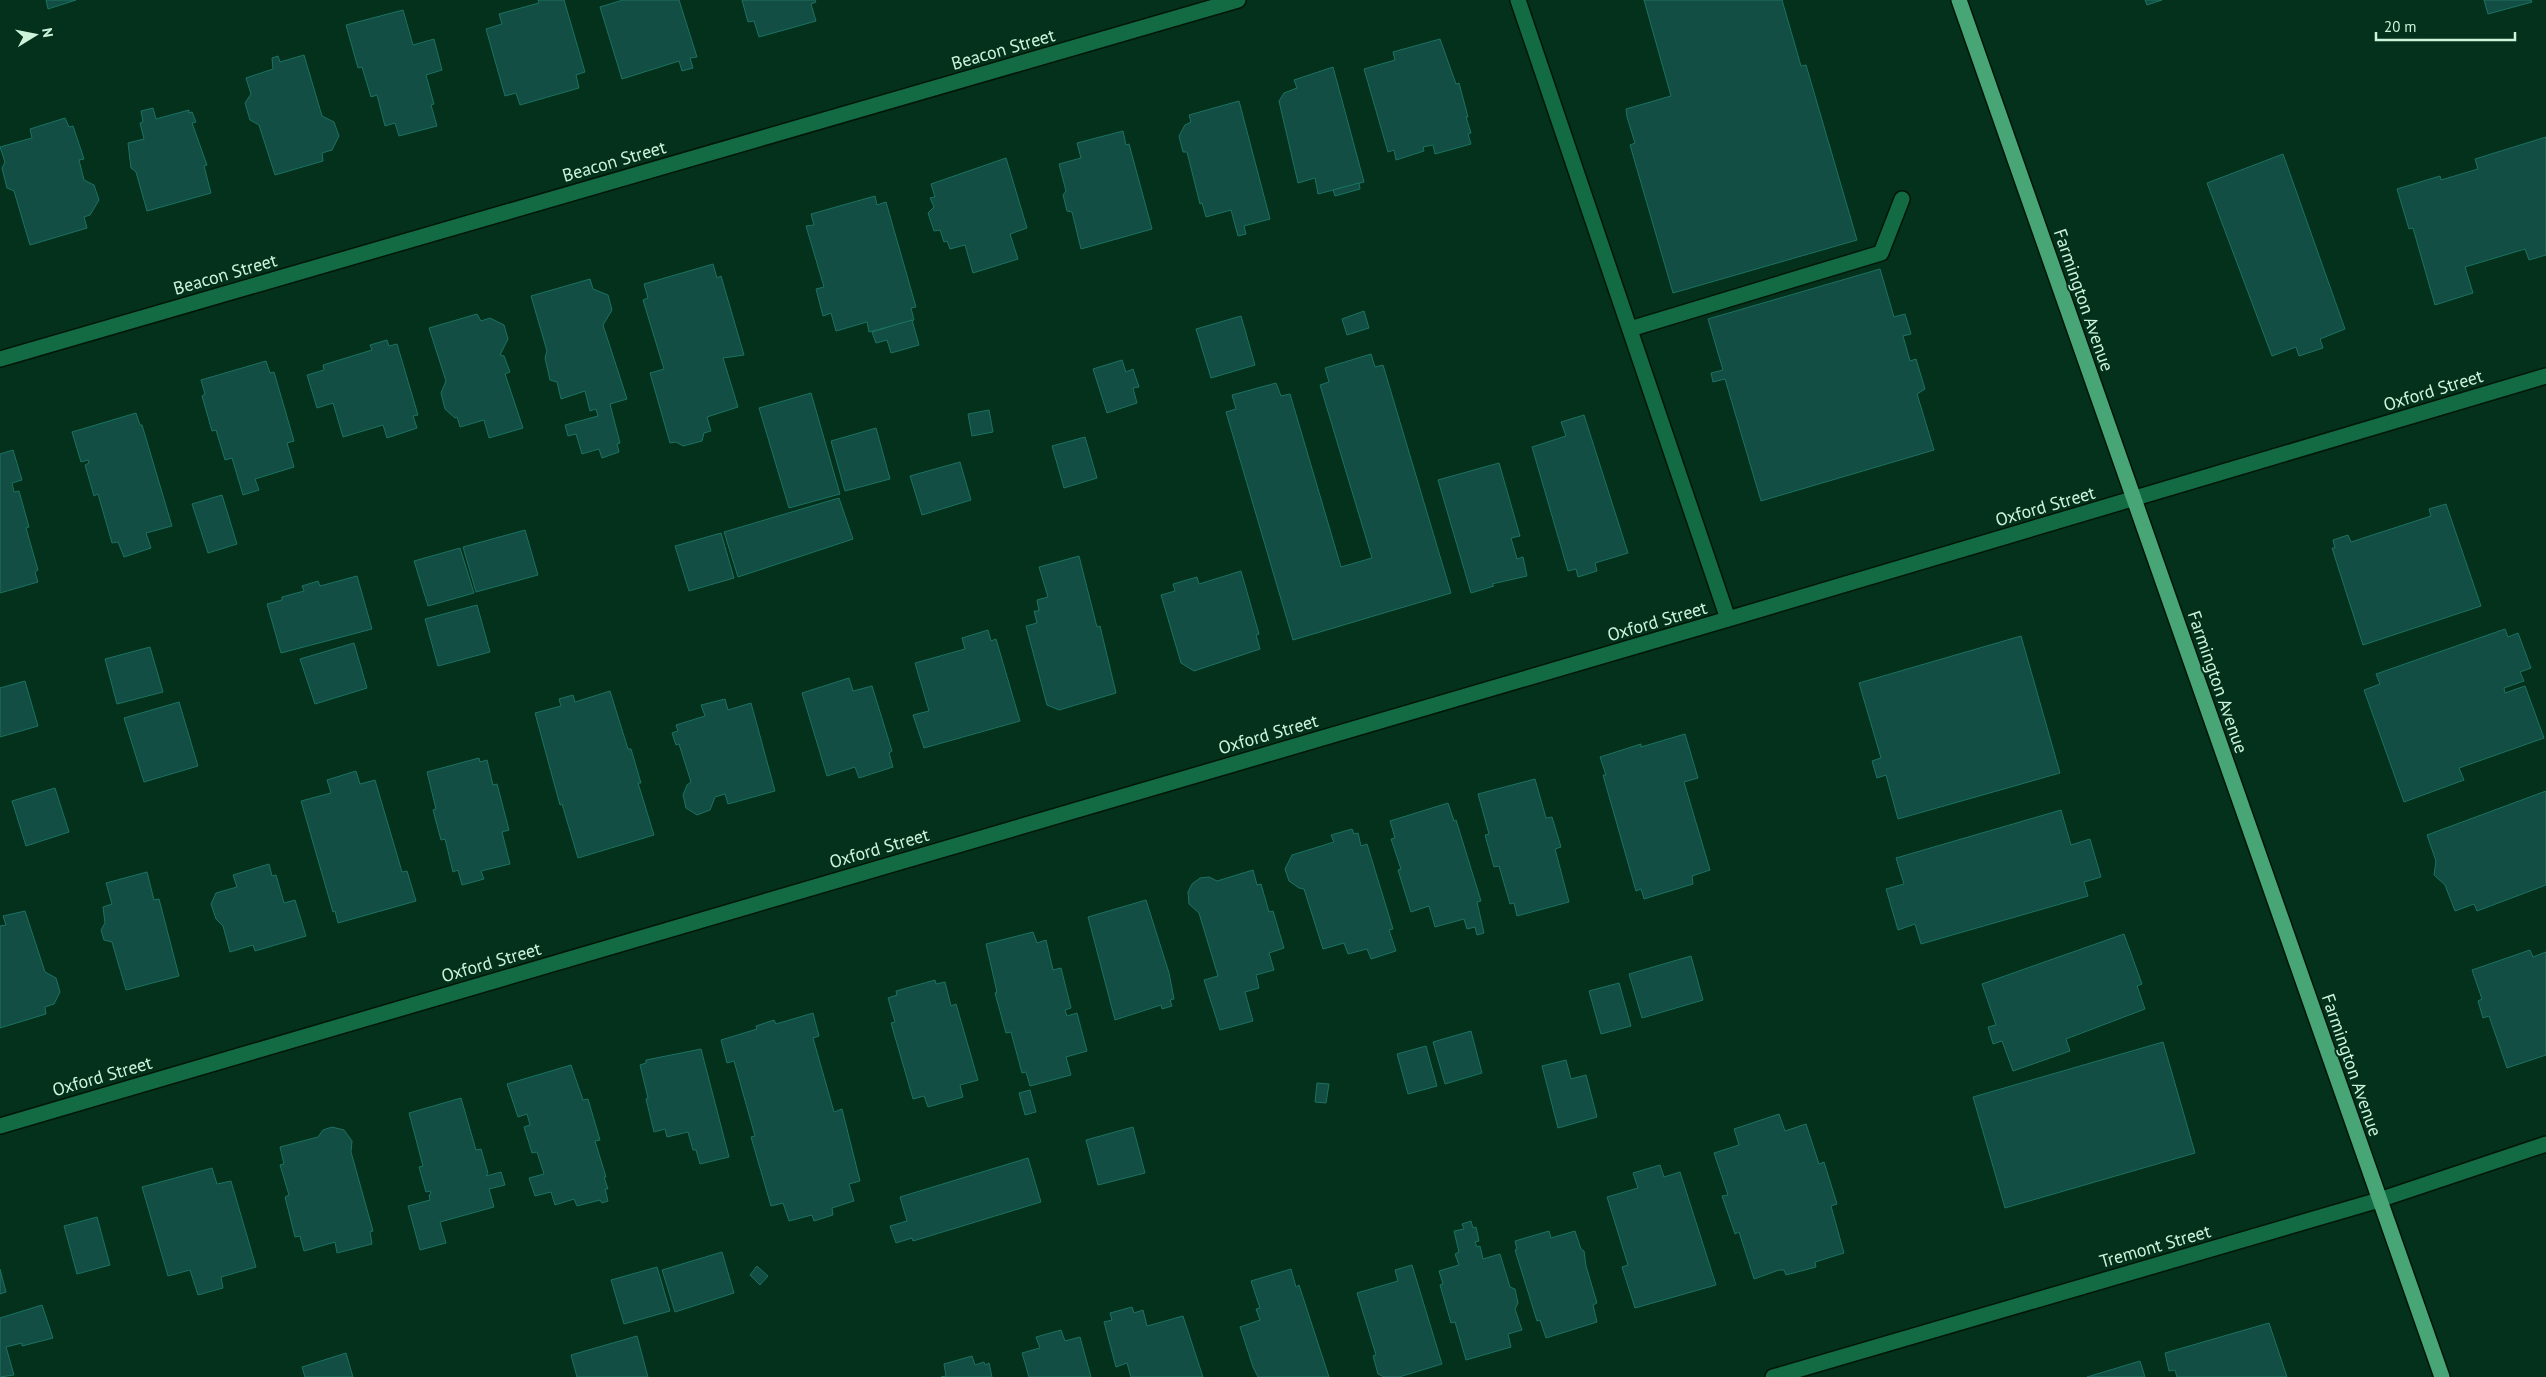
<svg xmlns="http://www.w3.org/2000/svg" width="2546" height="1377" font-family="'PT Sans',sans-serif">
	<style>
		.building { fill: #124e43; stroke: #1c7262 }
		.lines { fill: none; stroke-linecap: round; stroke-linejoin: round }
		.minor-casing { stroke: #001609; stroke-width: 18 }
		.major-casing { stroke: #001609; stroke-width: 18 }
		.minor { stroke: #126b43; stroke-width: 15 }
		.major { stroke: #48a575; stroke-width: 15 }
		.labels { text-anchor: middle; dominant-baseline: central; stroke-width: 4; stroke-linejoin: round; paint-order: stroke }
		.street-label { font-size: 18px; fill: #cdf4db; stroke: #03311b }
	</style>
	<rect width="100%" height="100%" fill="#03311b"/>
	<g class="building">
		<polygon points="46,0 76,0 48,9"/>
		<polygon points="538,0 564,0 585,72 576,75 579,88 520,105 516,93 505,96 486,29 502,24 499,14 539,3"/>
		<polygon points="623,0 679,0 697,57 690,58 693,68 682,71 679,61 622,79 600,7"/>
		<polygon points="742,0 815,0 816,2 811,4 816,21 759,37 754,21 748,22"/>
		<polygon points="1644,0 1782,0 1801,66 1806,65 1857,240 1673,293 1630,145 1635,143 1627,117 1626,109 1671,96"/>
		<polygon points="2145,0 2162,0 2147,5"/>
		<polygon points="2484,0 2531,0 2532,2 2488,14"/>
		<polygon points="403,10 413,45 434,39 442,70 426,75 434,104 431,105 437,126 399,136 395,123 385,126 377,95 371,97 362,67 358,68 346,25"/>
		<polygon points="1440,39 1456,84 1459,83 1468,117 1466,117 1471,133 1468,134 1471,144 1435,154 1433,145 1423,147 1424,151 1396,160 1394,150 1388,152 1364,69 1395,60 1393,52"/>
		<polygon points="304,55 322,116 334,122 339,136 332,150 322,153 323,161 275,175 259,125 250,120 245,103 251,94 246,78 273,69 272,58 278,56 280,62"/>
		<polygon points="1333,67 1364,182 1318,194 1315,178 1298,183 1279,101 1284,93 1297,88 1294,80"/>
		<polygon points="1239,101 1270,219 1244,226 1246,234 1238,236 1231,210 1206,217 1202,203 1200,204 1187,152 1183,152 1179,136 1185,125 1191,122 1189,115"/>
		<polygon points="153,108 156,119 189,110 189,113 192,112 196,122 192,123 207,165 204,166 211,193 147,211 136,172 131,168 128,143 144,139 140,123 143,122 141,111"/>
		<polygon points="65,118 69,127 73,126 84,159 79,160 84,180 94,185 99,200 90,215 84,217 87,228 30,245 14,191 7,188 2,168 5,162 0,147 32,138 30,129"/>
		<polygon points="1123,131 1126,145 1129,144 1152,229 1081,249 1072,212 1067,211 1063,195 1066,191 1059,164 1081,158 1077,143"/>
		<polygon points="2546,137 2546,255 2529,260 2525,249 2465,267 2473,293 2435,305 2413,228 2409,229 2397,189 2440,176 2441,180 2478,169 2475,159"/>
		<polygon points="2283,154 2345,329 2320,339 2323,348 2299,356 2296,347 2272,356 2207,183"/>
		<polygon points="1006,158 1027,228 1010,234 1018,259 973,273 965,245 950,249 947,241 944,242 940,230 934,231 928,213 934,207 930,198 935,197 931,184"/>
		<polygon points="1359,183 1360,189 1335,196 1333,190"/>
		<polygon points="875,196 877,205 886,202 916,307 911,308 914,320 869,332 867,322 836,331 831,313 823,316 816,289 824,287 806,226 814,225 811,214"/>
		<polygon points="713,264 717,278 721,276 744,355 723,358 738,407 707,417 711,431 704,433 702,441 683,446 676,442 670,443 650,373 664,369 643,300 648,298 644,284"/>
		<polygon points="1880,269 1894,317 1905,314 1911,334 1903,336 1910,361 1916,359 1925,389 1917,394 1934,450 1761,501 1725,379 1713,382 1711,373 1723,370 1708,319"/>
		<polygon points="590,279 593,289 608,295 612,310 603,325 627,399 610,404 620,443 617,444 619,452 602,458 599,449 582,454 576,434 568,436 565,425 598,416 596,409 590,411 585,391 561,399 557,382 550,380 545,358 547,351 531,296"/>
		<polygon points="1364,311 1369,328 1347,335 1342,319"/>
		<polygon points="477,314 481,321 490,318 504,325 508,339 500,355 504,356 510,372 505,374 523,428 489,438 484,420 460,427 457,417 455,418 445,409 441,393 446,381 429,328"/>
		<polygon points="1241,316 1255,365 1211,378 1196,329"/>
		<polygon points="912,320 919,345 891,353 887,340 876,343 872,332"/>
		<polygon points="387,340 389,346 397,344 418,415 413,416 417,428 387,438 383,425 343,437 333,403 317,408 307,375 324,370 323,365 372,350 370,345"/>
		<polygon points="1371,354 1375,367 1383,365 1451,593 1293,640 1226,412 1236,409 1232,395 1276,383 1281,396 1290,394 1341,567 1372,558 1320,385 1329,382 1325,368"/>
		<polygon points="1122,360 1126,372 1133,369 1139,387 1133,388 1137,403 1107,413 1093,369"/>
		<polygon points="266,361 270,373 274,372 294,441 287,443 294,467 255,479 259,490 243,495 232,458 225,460 216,430 212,431 202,396 205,394 201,380"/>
		<polygon points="811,393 840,494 789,508 759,408"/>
		<polygon points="989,410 993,432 972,436 968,414"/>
		<polygon points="136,413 140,425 142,425 172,526 146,533 151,548 124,557 118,542 112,543 98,494 94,496 85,465 89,463 88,460 81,462 72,432"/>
		<polygon points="1584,415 1628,553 1595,563 1597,571 1578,577 1576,569 1568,571 1532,447 1566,436 1561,422"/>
		<polygon points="876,428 890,479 845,491 831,441"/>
		<polygon points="1085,437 1097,478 1064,488 1052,446"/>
		<polygon points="13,450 22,480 12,483 14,492 19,491 29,527 26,528 38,570 35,572 38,582 0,593 0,454"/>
		<polygon points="960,462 971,500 922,515 910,476"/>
		<polygon points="1499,463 1520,536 1511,538 1517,559 1523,557 1527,576 1492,584 1494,586 1471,593 1438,480"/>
		<polygon points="222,495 237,544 208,553 192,504"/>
		<polygon points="839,498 853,539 738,577 724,532"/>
		<polygon points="2446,504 2481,606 2363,645 2332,548 2335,548 2333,540 2348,535 2351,542 2431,516 2429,509"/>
		<polygon points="525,530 538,575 476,592 463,547"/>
		<polygon points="721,533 734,578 689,591 675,546"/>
		<polygon points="460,548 474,593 428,606 414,561"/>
		<polygon points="1079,556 1097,627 1100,626 1116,693 1059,710 1047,705 1026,626 1037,623 1034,611 1039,611 1037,600 1048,597 1039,567"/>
		<polygon points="1241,571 1259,634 1256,635 1260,649 1194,671 1181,663 1161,595 1175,591 1173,584 1197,577 1199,584"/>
		<polygon points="357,576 372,629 281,653 267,604 282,600 282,597 304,591 302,586 318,581 320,586"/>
		<polygon points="477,605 490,652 438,666 425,619"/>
		<polygon points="2505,629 2508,637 2518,633 2531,668 2520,672 2524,681 2504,688 2505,693 2525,686 2544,738 2459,768 2464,780 2404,802 2364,690 2380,684 2376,674"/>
		<polygon points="988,630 991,641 996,639 1020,721 924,748 913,715 929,711 915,663 965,649 962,638"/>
		<polygon points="2021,636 2060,773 1898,819 1886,775 1877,778 1872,761 1881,758 1859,683"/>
		<polygon points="354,643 367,688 315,704 300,659"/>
		<polygon points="150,647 163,692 117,704 105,659"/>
		<polygon points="849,678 853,691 872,686 892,751 889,753 893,767 859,778 855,767 827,776 802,693"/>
		<polygon points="25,681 38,726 0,737 0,688"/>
		<polygon points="610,691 628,749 631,749 641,783 638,783 654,835 578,858 562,804 560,805 535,713 561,706 559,699 573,695 575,702"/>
		<polygon points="725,699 728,710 751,703 775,791 728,804 725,794 715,797 710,810 697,815 686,808 683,795 687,785 691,782 679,744 676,745 672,733 678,731 676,725 705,716 701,705"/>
		<polygon points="179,702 198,766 144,782 124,718"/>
		<polygon points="1685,734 1698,778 1684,782 1710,870 1692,876 1693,884 1644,899 1641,889 1636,891 1603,775 1606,775 1600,757 1641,744 1641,747"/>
		<polygon points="479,758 480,762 487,760 493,785 497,784 509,830 502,832 510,864 481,871 484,879 462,885 458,870 453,872 445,839 441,840 433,810 436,809 427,772"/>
		<polygon points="356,771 360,784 375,780 402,872 407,871 416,901 338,923 335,911 333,912 301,801 331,793 327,780"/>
		<polygon points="1535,779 1546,818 1552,817 1561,847 1555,849 1569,902 1517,916 1514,903 1510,904 1499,866 1494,867 1485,835 1489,834 1478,794"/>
		<polygon points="55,788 69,832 26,846 12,801"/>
		<polygon points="2546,791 2546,885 2477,911 2474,904 2455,911 2445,885 2434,875 2436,861 2427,835"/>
		<polygon points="1448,803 1454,821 1456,820 1481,901 1477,902 1484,933 1477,935 1475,927 1467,929 1464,919 1435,927 1429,906 1411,912 1398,870 1401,869 1391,839 1395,838 1390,821"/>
		<polygon points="2061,810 2071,845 2090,839 2101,877 2084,882 2088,896 1921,944 1915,924 1898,930 1886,889 1904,884 1896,858"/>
		<polygon points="1352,829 1354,834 1358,833 1361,846 1367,844 1393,929 1389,930 1396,951 1371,959 1367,949 1348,954 1344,943 1323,949 1304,889 1299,888 1289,881 1285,869 1292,855 1334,842 1331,835"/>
		<polygon points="269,864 272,876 276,875 284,903 295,900 306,936 255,951 253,945 230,952 223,926 216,919 211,904 216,893 237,887 233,875"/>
		<polygon points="1253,870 1257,885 1261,884 1269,912 1273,911 1284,948 1269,953 1274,970 1256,975 1259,988 1245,992 1253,1021 1220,1030 1204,980 1218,976 1199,913 1189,904 1188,892 1192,884 1200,878 1209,877 1217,881"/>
		<polygon points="147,872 154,900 159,899 179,976 126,990 112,942 104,940 101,930 105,923 103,907 112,904 106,883"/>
		<polygon points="1146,900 1169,973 1174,999 1170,1000 1172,1006 1162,1009 1161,1005 1115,1020 1088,917"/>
		<polygon points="25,911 45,972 56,978 60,992 54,1004 45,1007 46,1014 0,1028 0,926 6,925 3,916"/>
		<polygon points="1033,932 1037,943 1046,940 1053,970 1061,968 1071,1008 1065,1010 1067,1016 1077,1013 1087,1051 1066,1057 1071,1075 1030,1086 1026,1072 1022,1073 1011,1032 1006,1033 995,993 997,992 986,944"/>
		<polygon points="2124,934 2142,984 2137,986 2145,1009 2066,1039 2070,1051 2013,1071 2002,1041 1993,1044 1988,1027 1996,1025 1982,984"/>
		<polygon points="2530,950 2533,957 2546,952 2546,1055 2507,1068 2489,1016 2483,1018 2478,1001 2482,999 2472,970"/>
		<polygon points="1691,956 1703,1000 1642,1018 1629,974"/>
		<polygon points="935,980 936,984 945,982 951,1006 956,1004 978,1080 960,1085 963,1097 928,1107 924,1096 913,1099 891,1023 895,1022 888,998 897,995 896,991"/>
		<polygon points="1619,983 1631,1026 1601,1034 1589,991"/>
		<polygon points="813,1013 819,1036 813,1038 834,1112 842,1109 860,1181 849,1184 854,1201 832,1208 833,1215 814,1221 812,1215 789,1221 783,1203 771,1206 751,1137 755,1136 734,1061 727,1063 721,1040 757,1029 756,1026 774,1020 776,1024"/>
		<polygon points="1471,1031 1482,1073 1445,1084 1433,1042"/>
		<polygon points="2163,1042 2195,1153 2005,1208 1973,1097"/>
		<polygon points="1426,1046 1437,1086 1408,1094 1397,1054"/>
		<polygon points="701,1049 729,1157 700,1164 696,1150 693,1150 688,1132 667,1137 665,1129 654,1132 646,1099 648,1098 640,1065 646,1063 646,1060"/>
		<polygon points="1566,1060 1571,1079 1586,1075 1597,1117 1558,1128 1542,1066"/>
		<polygon points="571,1065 583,1100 588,1099 600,1140 595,1141 606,1177 604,1177 608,1189 605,1189 608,1201 602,1203 600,1200 577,1206 574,1199 555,1205 551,1192 535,1196 529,1178 544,1174 537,1152 532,1153 524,1127 530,1125 527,1114 518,1117 507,1084"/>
		<polygon points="1317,1083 1329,1084 1326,1103 1315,1102"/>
		<polygon points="1030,1090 1036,1112 1025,1115 1019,1093"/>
		<polygon points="461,1098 476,1150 481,1149 488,1173 486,1176 501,1172 505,1185 489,1189 494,1207 440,1222 446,1243 420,1250 408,1206 430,1200 429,1195 431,1194 430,1191 426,1192 419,1167 423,1166 409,1113"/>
		<polygon points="1779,1114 1785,1131 1806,1124 1819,1164 1824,1162 1837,1204 1831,1206 1844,1253 1815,1262 1816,1267 1786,1275 1784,1270 1779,1270 1754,1279 1739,1232 1735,1234 1722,1196 1728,1195 1714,1153 1739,1145 1734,1129"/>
		<polygon points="332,1127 344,1130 352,1141 351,1152 373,1231 370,1232 372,1244 337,1253 335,1242 304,1251 300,1236 295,1237 285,1197 289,1195 280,1165 284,1164 280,1147 318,1137 323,1130"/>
		<polygon points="1133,1127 1145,1173 1098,1185 1086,1140"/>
		<polygon points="1028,1158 1041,1202 913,1241 912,1238 896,1243 890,1226 907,1221 900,1197"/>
		<polygon points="1660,1165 1664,1177 1680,1172 1716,1285 1635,1308 1622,1267 1628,1265 1607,1197 1638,1188 1633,1173"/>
		<polygon points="212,1168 217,1184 231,1181 256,1267 221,1277 223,1288 198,1295 190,1270 168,1276 142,1187"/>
		<polygon points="97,1217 110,1265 77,1274 64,1226"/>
		<polygon points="1471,1221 1473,1228 1476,1227 1479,1241 1475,1242 1477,1247 1480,1246 1483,1259 1500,1254 1510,1287 1515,1289 1518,1303 1515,1309 1522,1330 1508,1334 1511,1347 1466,1360 1455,1322 1451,1323 1440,1285 1443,1284 1439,1271 1459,1265 1455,1254 1459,1252 1454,1231 1464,1229 1462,1224"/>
		<polygon points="1549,1231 1551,1238 1575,1231 1581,1249 1584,1251 1586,1266 1597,1303 1593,1305 1597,1322 1546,1338 1540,1320 1537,1321 1515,1250 1517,1249 1515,1241"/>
		<polygon points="722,1252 734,1293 675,1312 662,1270"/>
		<polygon points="1412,1265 1442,1364 1399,1377 1384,1377 1378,1374 1373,1356 1376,1355 1357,1293 1398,1281 1395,1270"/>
		<polygon points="757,1266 768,1276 760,1285 750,1275"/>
		<polygon points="657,1267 670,1311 624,1324 611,1280"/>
		<polygon points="0,1269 6,1292 0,1294"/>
		<polygon points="1291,1269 1296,1287 1299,1285 1329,1377 1258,1377 1253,1367 1240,1327 1260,1320 1256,1309 1260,1308 1251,1281"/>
		<polygon points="42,1305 53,1338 22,1346 22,1343 6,1347 14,1375 0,1377 0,1318"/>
		<polygon points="1132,1307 1134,1313 1143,1310 1147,1326 1183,1316 1203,1377 1131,1377 1127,1363 1116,1367 1104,1322 1112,1320 1110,1313"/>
		<polygon points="2269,1323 2287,1377 2177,1377 2175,1370 2169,1371 2165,1353"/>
		<polygon points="1061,1330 1065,1341 1080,1337 1091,1377 1029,1377 1022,1353 1040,1348 1036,1337"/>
		<polygon points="637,1336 648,1377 577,1377 571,1355"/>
		<polygon points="346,1353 353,1377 305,1377 302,1367"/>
		<polygon points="972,1356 975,1365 984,1362 985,1365 989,1363 992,1377 941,1377 946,1376 944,1364"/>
		<polygon points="2140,1361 2145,1377 2087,1377"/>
	</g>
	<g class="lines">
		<g class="minor-casing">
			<g id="minor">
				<polyline points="1518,0 1728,619"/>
				<polyline points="1630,329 1881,253 1902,199"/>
				<polyline points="0,359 1238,0"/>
				<polyline points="0,1126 1728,619 2546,376"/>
				<polyline points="1773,1377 2379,1200 2546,1144"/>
			</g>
		</g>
		<g class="major-casing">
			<polyline id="major" points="1959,0 2442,1377"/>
		</g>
		<use href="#minor" class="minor"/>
		<use href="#major" class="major"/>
	</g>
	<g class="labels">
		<g class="street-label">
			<text transform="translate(1003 49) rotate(-16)">Beacon Street</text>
			<text transform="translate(614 161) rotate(-16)">Beacon Street</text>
			<text transform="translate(225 274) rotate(-16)">Beacon Street</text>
			<text transform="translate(2084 300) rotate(71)">Farmington Avenue</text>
			<text transform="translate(2433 390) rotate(-17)">Oxford Street</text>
			<text transform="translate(2045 506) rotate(-16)">Oxford Street</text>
			<text transform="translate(1657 621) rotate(-16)">Oxford Street</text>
			<text transform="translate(2218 682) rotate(71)">Farmington Avenue</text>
			<text transform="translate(1268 734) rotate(-16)">Oxford Street</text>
			<text transform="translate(879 848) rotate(-16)">Oxford Street</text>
			<text transform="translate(491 962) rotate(-16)">Oxford Street</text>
			<text transform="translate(2352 1065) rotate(71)">Farmington Avenue</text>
			<text transform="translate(102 1076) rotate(-16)">Oxford Street</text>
			<text transform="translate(2155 1246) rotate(-16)">Tremont Street</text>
		</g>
	</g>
	<g transform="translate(35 35) rotate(80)" stroke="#03311b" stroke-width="4" paint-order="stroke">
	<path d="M0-4L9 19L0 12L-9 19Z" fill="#cdf4db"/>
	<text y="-8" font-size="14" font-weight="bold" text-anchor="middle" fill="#cdf4db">N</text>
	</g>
	<path d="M2376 32v8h139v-8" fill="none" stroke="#cdf4db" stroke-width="2.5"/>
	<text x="2384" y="32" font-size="15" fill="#cdf4db" stroke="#03311b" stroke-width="4" paint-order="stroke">20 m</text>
</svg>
